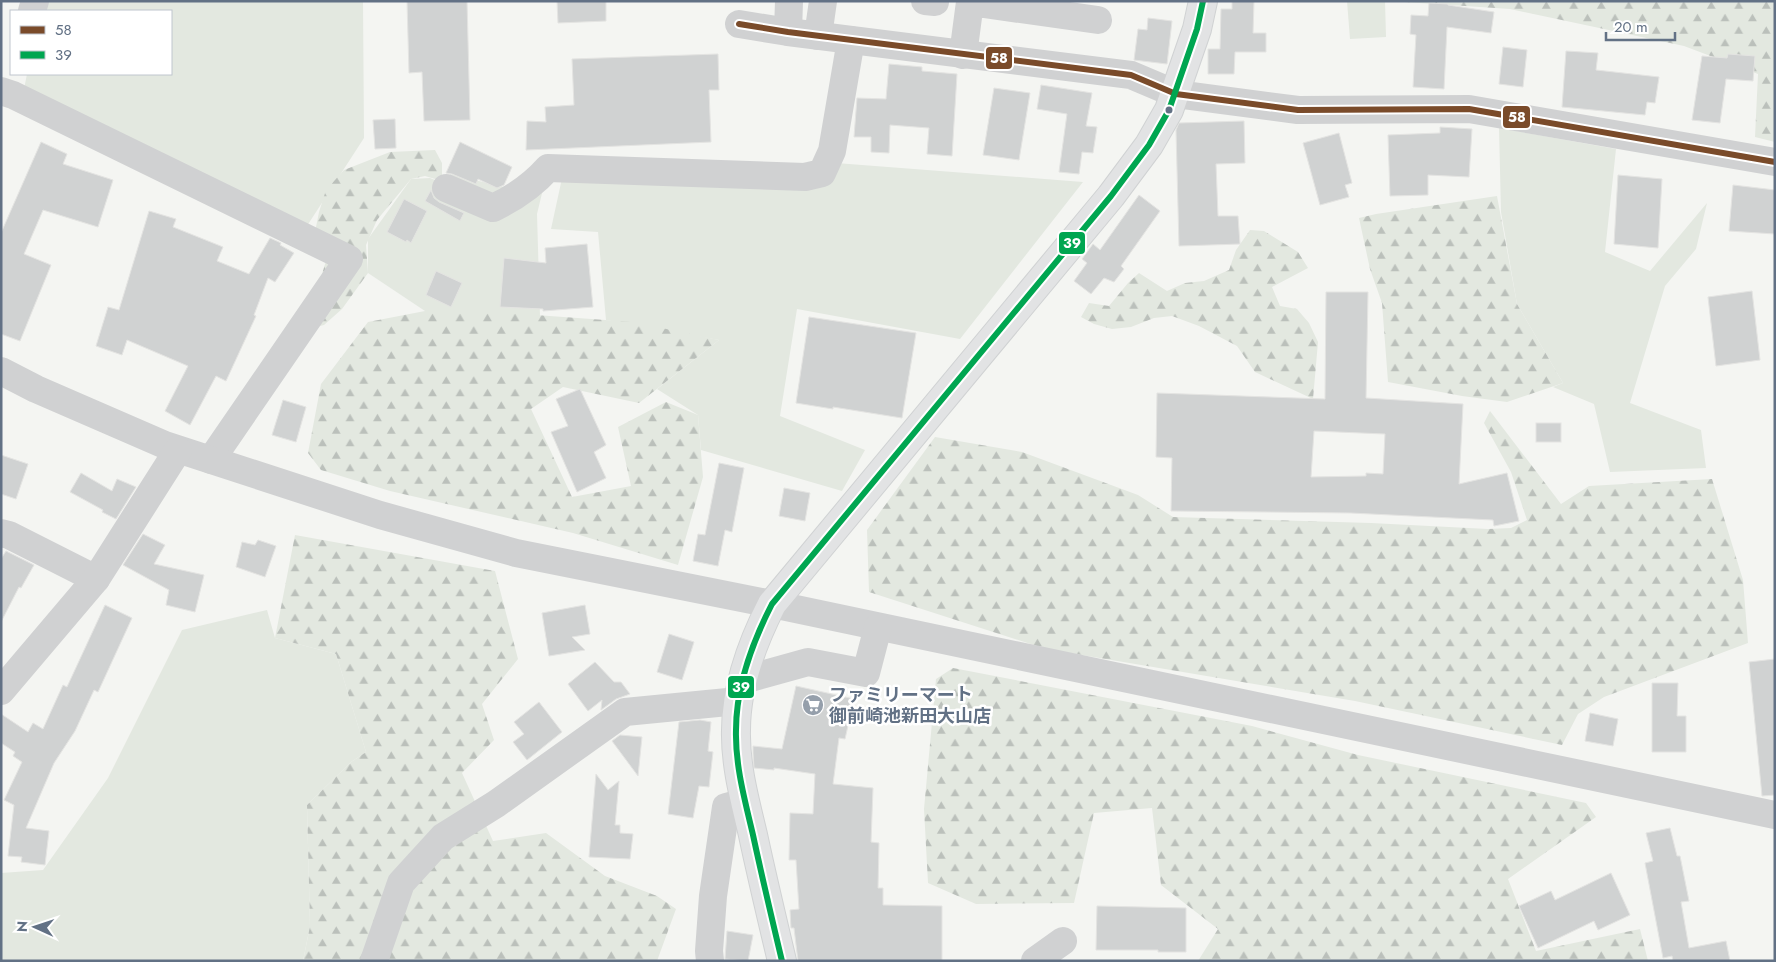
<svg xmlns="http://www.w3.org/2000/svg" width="1776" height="962" font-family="Jost,'Noto Sans JP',sans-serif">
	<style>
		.grass { fill: #e3e8e0 }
		.forest { fill: url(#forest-firs) }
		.building { fill: #d0d2d2; stroke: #e4e4e2; fill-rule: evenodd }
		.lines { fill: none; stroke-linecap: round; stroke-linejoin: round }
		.major-casing { stroke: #d0d2d3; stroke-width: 30 }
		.minor { stroke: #d0d1d2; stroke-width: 28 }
		.major { stroke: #e2e3e4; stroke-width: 28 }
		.bus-1-casing { stroke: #fff; stroke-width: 10 }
		.bus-2-casing { stroke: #fff; stroke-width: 10 }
		.bus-1 { stroke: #7a4b2a; stroke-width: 6 }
		.bus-2 { stroke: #00a651; stroke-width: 6 }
		.bus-dot { fill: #627185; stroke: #fff; stroke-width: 2 }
		.labels { text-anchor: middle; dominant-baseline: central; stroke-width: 5; stroke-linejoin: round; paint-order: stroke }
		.poi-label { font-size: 18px; font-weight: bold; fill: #627185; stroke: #fff; text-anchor: start }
		.line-badge { stroke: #fff; stroke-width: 2 }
		.badge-label { font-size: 14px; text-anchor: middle; font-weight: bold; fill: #fff }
	</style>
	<defs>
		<pattern id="forest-firs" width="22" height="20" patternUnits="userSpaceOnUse" patternTransform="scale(1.25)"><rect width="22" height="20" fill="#e3e8e0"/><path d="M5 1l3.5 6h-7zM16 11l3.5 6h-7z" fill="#bbc0bb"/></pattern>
	</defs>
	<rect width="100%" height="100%" fill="#f4f5f2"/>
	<g class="grass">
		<polygon points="45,1 363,1 364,138 305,229 22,99 27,74 171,74 171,11 43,11"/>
		<polygon points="1347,1 1385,1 1386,37 1350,39"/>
		<polygon points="1499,128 1616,149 1605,252 1650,271 1707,203 1696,249 1665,286 1630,403 1701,430 1706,468 1610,472 1594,404 1553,387 1563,383 1517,304 1501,212"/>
		<polygon points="836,163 1083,182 960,339 797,309 780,416 865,450 842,491 701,450 698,415 657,389 719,340 606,320 598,232 551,229 564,169"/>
		<polygon points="450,174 516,190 544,185 537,214 540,316 425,311 368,273 368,239 411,179 430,178 445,184"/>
		<polygon points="267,610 275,638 336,654 366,752 351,762 307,805 310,926 303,961 1,961 1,873 43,870 108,778 182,630"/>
	</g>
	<g class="forest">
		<polygon points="1389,1 1775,1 1775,142 1755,137 1758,74 1684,46 1510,9"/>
		<polygon points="435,150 442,163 442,181 425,176 411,179 377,220 366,245 368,273 342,309 324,325 312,328 309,317 326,261 314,237 319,212 326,190 344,170 390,152"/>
		<polygon points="1497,196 1517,304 1563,383 1507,402 1462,396 1388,382 1382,303 1370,269 1359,218 1376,214"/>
		<polygon points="1250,230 1264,231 1298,252 1308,268 1272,287 1280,306 1297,309 1309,323 1318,342 1313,399 1255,372 1237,346 1199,326 1172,316 1154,318 1131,327 1112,329 1094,324 1081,317 1089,303 1109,306 1128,283 1139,273 1167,291 1185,283 1204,281 1229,270 1236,250"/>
		<polygon points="425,311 481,311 633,322 719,340 639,403 563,387 531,409 572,497 631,486 618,427 666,402 698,415 703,477 678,565 573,533 390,491 321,470 308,453 321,384 368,322"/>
		<polygon points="1490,411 1561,504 1589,486 1712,479 1743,580 1748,643 1604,697 1578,714 1562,745 1355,701 1046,649 869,592 867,530 935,437 1022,452 1138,495 1173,517 1371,523 1488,529 1511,528 1527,520 1511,472 1484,423"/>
		<polygon points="295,535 495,571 518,659 482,704 494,740 462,773 493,841 546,833 605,876 657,896 676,909 657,961 303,961 310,926 307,805 351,762 366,752 336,654 275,638"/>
		<polygon points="953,668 1252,726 1358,755 1586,803 1596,817 1508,879 1536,951 1640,929 1648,961 1198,961 1218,929 1161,885 1152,808 1094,813 1074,903 976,904 928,883 924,809 936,679"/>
	</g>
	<g class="building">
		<polygon points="407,1 467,1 470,120 424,121 422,72 409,73"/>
		<polygon points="557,1 606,1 606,21 558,23"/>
		<polygon points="1232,1 1254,1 1253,33 1266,33 1266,52 1235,52 1234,74 1208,74 1208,49 1220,49 1221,9 1232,9"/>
		<polygon points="1429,3 1448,4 1448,5 1494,12 1491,33 1447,27 1444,89 1413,87 1416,35 1410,34 1411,15 1428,16"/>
		<polygon points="1148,18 1172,21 1167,64 1134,60 1138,29 1147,30"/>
		<polygon points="1503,47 1527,50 1523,87 1499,84"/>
		<polygon points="1566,51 1598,53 1596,70 1659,77 1655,103 1647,102 1645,115 1562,107"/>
		<polygon points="718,54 719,90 709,90 711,142 526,150 527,121 546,122 545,107 574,105 572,59"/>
		<polygon points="1728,54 1755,56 1753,81 1726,79 1720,123 1692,120 1702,56 1727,58"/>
		<polygon points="889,64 922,67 922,71 957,74 952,156 927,154 929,128 890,125 889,153 871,152 871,137 854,137 857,98 886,99"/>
		<polygon points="1041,85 1092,93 1086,126 1097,127 1093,153 1082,152 1079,174 1059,172 1067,114 1037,109"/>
		<polygon points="994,88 1030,93 1019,160 983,155"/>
		<polygon points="395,119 396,148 375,149 373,120"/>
		<polygon points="1244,121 1245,163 1216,164 1218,216 1238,216 1240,244 1179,246 1176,130 1179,123"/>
		<polygon points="1440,127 1472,129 1469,177 1428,175 1428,195 1390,196 1388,135 1440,133"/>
		<polygon points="1339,133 1352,183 1345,185 1349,197 1320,205 1303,143"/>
		<polygon points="41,142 67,154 63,164 113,180 98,227 43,210 24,254 51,265 20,341 1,334 1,233"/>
		<polygon points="460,142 512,167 504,185 497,188 478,179 476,184 452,174 446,173"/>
		<polygon points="1618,175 1662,179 1658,248 1614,244"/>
		<polygon points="1733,185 1775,190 1775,234 1729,231"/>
		<polygon points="431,190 434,198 439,202 464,213 460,221 425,201"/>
		<polygon points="1139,195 1160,211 1121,266 1124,269 1114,282 1104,278 1091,294 1074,281 1087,263 1082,259 1093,244 1100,250"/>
		<polygon points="404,199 427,211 411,243 407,240 406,242 387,232"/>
		<polygon points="149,211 176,219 173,227 223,247 217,261 249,274 270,238 281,243 280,245 294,253 275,282 268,278 254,315 256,316 226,381 216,376 190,425 165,411 188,366 127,340 122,355 96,346 108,307 119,310"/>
		<polygon points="587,244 593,307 543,311 543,309 500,307 504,258 546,263 545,248"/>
		<polygon points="436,271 462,283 451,307 426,295"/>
		<polygon points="1752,291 1760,360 1716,366 1708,297"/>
		<path d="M 1326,292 L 1368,292 L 1366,398 L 1463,404 L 1459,484 L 1507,473 L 1519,521 L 1494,526 L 1493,520 L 1351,513 L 1171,511 L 1172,458 L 1156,457 L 1157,393 L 1325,399 ZM 1314,431 L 1385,434 L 1383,474 L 1366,473 L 1366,476 L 1311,477 Z"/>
		<polygon points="809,317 916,333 902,418 833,407 833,409 796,403"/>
		<polygon points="580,389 606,445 594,452 606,478 577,492 551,432 568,426 556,399"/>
		<polygon points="283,400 306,407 296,442 272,435"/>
		<rect x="1536" y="423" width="25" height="19"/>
		<polygon points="1,455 28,464 16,499 1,494"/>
		<polygon points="719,463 744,468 732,532 725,530 718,566 693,561 698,534 705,535"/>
		<polygon points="81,473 112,491 117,479 136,487 116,519 102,512 103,510 70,492"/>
		<polygon points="784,488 810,493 805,521 779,516"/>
		<polygon points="143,534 165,545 154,564 204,575 195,612 166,605 169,590 123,565"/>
		<polygon points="258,540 276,546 265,577 236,567 242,542 255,545"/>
		<polygon points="6,551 34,565 21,588 19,587 1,622 1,559"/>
		<polygon points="105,605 132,618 98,692 94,690 75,731 54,763 26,828 49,831 45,865 21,862 22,857 8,856 14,805 4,800 22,762 13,756 15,752 1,743 1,714 28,732 33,723 43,729 63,685 67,687"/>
		<polygon points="585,605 590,634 572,637 585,650 549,656 542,613"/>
		<polygon points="669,634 694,642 682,680 657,672"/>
		<polygon points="1775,659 1775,795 1762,796 1749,662"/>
		<polygon points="595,662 614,682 621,682 630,694 616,699 601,710 602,700 588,711 568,684"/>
		<polygon points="1652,683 1678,683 1677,716 1686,716 1686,752 1652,752"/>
		<polygon points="796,686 854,699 845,739 839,738 833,784 873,788 871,842 879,843 878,888 883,888 883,905 942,906 942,961 798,961 794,928 791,928 790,910 799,909 796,860 789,860 790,813 813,814 815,774 774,768 774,770 754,768 753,753 753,746 782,749"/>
		<polygon points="539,702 562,732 527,760 513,742 524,734 514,722"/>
		<polygon points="1590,713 1618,719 1613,746 1585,741"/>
		<polygon points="700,720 711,722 708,751 713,752 709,787 699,786 693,818 668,814 679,722"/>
		<polygon points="620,735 642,737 638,776 612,741"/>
		<polygon points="596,774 608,790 619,781 615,825 620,825 620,833 633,834 630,859 589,857"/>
		<polygon points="1670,828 1677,856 1680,856 1689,901 1681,902 1689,948 1726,941 1730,961 1673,961 1672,956 1663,958 1645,863 1653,861 1646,833"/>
		<polygon points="1611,873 1630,915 1598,930 1594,921 1538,948 1519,906 1551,891 1555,900"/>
		<polygon points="1097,906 1186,908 1186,952 1158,952 1158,950 1096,950"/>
		<polygon points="727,931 753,935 748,961 725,959"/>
	</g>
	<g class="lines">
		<g class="major-casing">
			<path id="major" d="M 782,961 C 772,919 762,877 753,835 C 745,801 735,765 736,730 C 736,686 752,643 772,604 L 1111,196 L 1149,145 L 1169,110 L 1197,29 L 1203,1"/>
		</g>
		<g class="minor">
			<polyline points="925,1 935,2"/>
			<polyline points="32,11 35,1"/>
			<polyline points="739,24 788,32 1131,75 1176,94 1298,110 1469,109 1775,162"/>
			<polyline points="788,32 789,1"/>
			<polyline points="818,36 823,1"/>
			<polyline points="963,55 970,2 1098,20"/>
			<polyline points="1,91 13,95 349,259 211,460"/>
			<path d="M 446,188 L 493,208 C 514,198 532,186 548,168 L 805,177 L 822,173 L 832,151 L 851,40"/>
			<polyline points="1,371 36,389 165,445 380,515 516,553 772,604 1775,815"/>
			<polyline points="1,533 9,535 96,579"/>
			<polyline points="743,680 808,662 866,673 878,627"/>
			<polyline points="1,691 96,579 178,450"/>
			<polyline points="374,961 401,883 443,837 496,804 625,712 738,701"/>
			<polyline points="710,961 709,951 713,896 726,807 745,802"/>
			<polyline points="1035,961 1063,941"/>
		</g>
		<use href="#major" class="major"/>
		<g class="bus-1-casing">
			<polyline id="bus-1" points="739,24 788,32 1131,75 1176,94 1298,110 1469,109 1775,162"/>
		</g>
		<g class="bus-2-casing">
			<path id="bus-2" d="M 782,961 C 772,919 762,877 753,835 C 745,801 735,765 736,730 C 736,686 752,643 772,604 L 1111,196 L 1149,145 L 1169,110 L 1197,29 L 1203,1"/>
		</g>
		<use href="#bus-1" class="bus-1"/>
		<use href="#bus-2" class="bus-2"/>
	</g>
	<defs>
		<g id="supermarket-disc" transform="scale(1.125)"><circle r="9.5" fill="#959fab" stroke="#fff"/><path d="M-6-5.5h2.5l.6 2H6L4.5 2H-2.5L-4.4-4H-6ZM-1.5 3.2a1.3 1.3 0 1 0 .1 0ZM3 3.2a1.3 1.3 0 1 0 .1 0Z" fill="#fff"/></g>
	</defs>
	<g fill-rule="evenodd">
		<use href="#supermarket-disc" x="813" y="705"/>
	</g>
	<circle class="bus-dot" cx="1169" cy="110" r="4.5"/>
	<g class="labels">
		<g class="poi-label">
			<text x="829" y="695">ファミリーマート<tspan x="829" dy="21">御前崎池新田大山店</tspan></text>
		</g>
	</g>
	<g class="line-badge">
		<rect x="985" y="46" width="28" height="24" rx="5" fill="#7a4b2a"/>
		<rect x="1502" y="105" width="29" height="24" rx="5" fill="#7a4b2a"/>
		<rect x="1058" y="231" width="28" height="24" rx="5" fill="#00a651"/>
		<rect x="727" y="675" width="28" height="24" rx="5" fill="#00a651"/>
	</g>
	<g class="badge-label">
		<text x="999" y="63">58</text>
		<text x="1517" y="122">58</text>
		<text x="1072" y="248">39</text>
		<text x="741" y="692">39</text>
	</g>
	<rect width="1776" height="962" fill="none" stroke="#627185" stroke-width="5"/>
	<rect x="10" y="10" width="162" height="65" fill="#ffffff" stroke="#c0c6ce"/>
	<rect x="20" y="26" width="25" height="8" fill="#7a4b2a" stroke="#c0c6ce"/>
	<text x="55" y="35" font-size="15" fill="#627185">58</text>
	<rect x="20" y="51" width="25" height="8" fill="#00a651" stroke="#c0c6ce"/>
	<text x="55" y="60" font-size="15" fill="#627185">39</text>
	<g transform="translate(35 927) rotate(273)" stroke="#ffffff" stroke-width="4" paint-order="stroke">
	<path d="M0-4L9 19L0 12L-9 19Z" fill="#627185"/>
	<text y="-8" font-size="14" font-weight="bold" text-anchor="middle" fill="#627185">N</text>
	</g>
	<path d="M1606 32v8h69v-8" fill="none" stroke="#627185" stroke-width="2.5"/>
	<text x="1614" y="32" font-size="15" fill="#627185" stroke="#ffffff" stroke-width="4" paint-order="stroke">20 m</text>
</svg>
